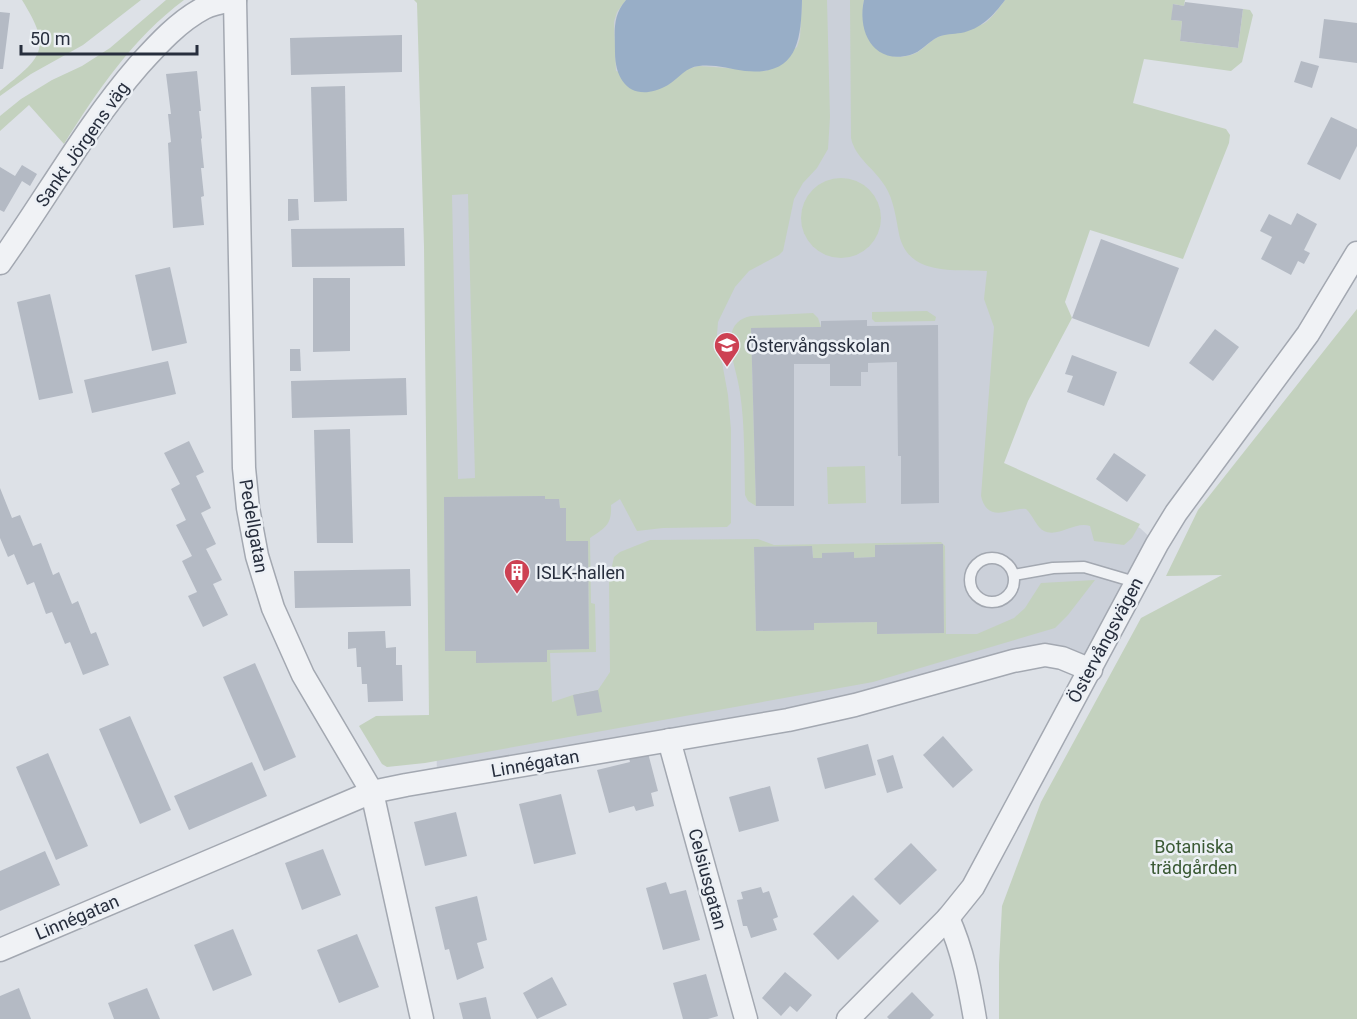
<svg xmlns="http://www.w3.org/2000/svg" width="1357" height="1019" font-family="Roboto,sans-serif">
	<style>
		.built { fill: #cbd0d9 }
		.green { fill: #c3d1be; fill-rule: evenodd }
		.water { fill: #98aec7 }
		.building { fill: #b4bac4 }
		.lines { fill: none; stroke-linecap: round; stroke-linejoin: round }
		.lane-casing { stroke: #a3a8b1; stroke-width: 13 }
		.street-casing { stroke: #a3a8b1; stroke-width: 25 }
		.lane { stroke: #f0f2f5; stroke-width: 10 }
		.street { stroke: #f0f2f5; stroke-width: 22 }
		.labels { text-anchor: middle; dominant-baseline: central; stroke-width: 5; stroke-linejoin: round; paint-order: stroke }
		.street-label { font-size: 18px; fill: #272e3d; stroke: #ecf0f5 }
		.poi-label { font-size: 18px; fill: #272e3d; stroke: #ecf0f5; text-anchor: start }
		.park-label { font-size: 18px; fill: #3a5934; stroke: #ecf0f5 }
	</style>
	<rect width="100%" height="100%" fill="#dde1e7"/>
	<polygon class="built" points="424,0 1153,0 1001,466 1140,528 1157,544 1091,670 1062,658 437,780"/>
	<g class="green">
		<path d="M 22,0 L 141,0 L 83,45 L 31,74 L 0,96 L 0,91 C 42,57 53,50 22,0 Z"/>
		<path d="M 166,0 L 184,0 C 133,38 97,91 64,144 L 29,105 L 0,131 L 0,116 L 21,99 L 52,80 L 82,66 L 110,48 Z"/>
		<path d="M 414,0 L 626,0 L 617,12 L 614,22 L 616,71 L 668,85 L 687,69 L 699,66 L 766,71 L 797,47 L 800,38 L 802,0 L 827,0 L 830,117 L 828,149 L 817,168 L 803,183 L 794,199 L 783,251 L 779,255 L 749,271 L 735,287 L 718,322 L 717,335 L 728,395 L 731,430 L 731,523 L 727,527 L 663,528 L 637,531 L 620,499 L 611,505 C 612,525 605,528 590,538 L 591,603 L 595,604 L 596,652 L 550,653 L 552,702 L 573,695 L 598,690 L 610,672 L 609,579 L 614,557 L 620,552 L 650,540 L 758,539 L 774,545 L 941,542 L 945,546 L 946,634 L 977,634 L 1014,618 L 1025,608 L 1041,583 L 1095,580 L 1068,615 L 1055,628 L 873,682 L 425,763 L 387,767 L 382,764 L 359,726 L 376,716 L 429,715 L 424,247 L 417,3 ZM 468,194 L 475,478 L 458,479 L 452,195 ZM 545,496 L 545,499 L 559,499 L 560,508 L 566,508 L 566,541 L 588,541 L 589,649 L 547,650 L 547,662 L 476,663 L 476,651 L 446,651 L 444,497 ZM 942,544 L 944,633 L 877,634 L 877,622 L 814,623 L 813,630 L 756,631 L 754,547 L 812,546 L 813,558 L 822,558 L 823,553 L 853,552 L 854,558 L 875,557 L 875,545 Z"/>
		<path d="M 850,0 L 864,0 C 858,30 875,65 911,55 C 922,52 928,42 938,37 C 952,31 969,31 983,24 C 991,20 999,8 1005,0 L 1185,0 L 1184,6 L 1173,4 L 1172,20 L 1182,21 L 1180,41 L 1238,48 L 1243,9 L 1250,10 L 1253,15 L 1242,62 L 1231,71 L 1144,59 L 1133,103 L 1226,129 L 1230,135 L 1229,143 L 1183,259 L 1090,230 L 1065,302 L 1072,318 L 1028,401 L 1004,463 L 1140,524 L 1132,538 L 1124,545 L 1094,541 L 1090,526 C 1075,521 1058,538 1044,531 C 1036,527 1033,515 1026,509 C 1011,507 988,525 981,496 L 994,327 L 984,299 L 987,271 C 955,269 908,277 899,234 C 896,219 894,200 885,186 C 875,169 855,158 851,138 Z"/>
		<circle cx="841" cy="218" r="40"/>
		<polygon points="1357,309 1357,1019 999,1019 999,964 1002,906 1041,802 1141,618 1222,575 1166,576 1198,510"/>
		<polygon points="927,311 936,317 935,321 875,322 872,319 872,312"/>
		<path d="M 813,313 L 818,318 L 821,327 L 751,329 L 756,506 L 748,501 L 745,495 C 744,461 745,426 740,393 C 738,375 729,355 731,337 C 732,325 740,318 751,316 Z"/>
		<polygon points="865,466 866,503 828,504 827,467"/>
	</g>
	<g class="water">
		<path d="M 626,0 L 802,0 C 801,42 797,76 745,71 C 730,69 714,64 699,66 C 686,67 679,78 668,85 C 636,103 615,86 615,52 C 615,32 612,16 626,0 Z"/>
		<path d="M 864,0 L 1005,0 C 993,16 981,29 961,33 C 953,34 945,34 938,37 C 928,42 921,52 910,55 C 873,65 857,31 864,0 Z"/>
	</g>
	<g class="building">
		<polygon points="1185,2 1243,9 1238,48 1180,41 1182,21 1171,20 1173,4 1184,6"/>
		<polygon points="0,12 10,13 3,69 0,69"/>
		<polygon points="1324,19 1357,23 1357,63 1319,58"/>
		<polygon points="402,35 402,72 291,75 290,38"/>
		<polygon points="1301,61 1319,66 1312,88 1294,82"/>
		<polygon points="197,71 201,111 199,111 202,138 201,139 204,168 201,168 204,196 201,197 204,225 173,228 168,143 171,142 168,114 171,114 166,74"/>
		<polygon points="345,86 347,201 314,202 311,87"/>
		<polygon points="1331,117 1357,129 1357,146 1340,180 1307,164"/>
		<polygon points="22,165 37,174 30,186 22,181 4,212 0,210 0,167 15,176"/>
		<polygon points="288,199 298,199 299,220 288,221"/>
		<polygon points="1297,213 1317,224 1304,250 1310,253 1304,264 1298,261 1291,275 1261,259 1272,237 1260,231 1269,214 1291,225"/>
		<polygon points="404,228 405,266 292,267 291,229"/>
		<polygon points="1101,239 1179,268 1149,347 1072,318"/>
		<polygon points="170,267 187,343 152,351 135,275"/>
		<polygon points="313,278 350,278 350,351 313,352"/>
		<polygon points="50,294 73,393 39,400 17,302"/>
		<polygon points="867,320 867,326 938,325 939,503 901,504 901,456 898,456 897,362 868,363 868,372 861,372 861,386 830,386 830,364 794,364 794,506 756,506 751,328 821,327 821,321"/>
		<polygon points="1215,329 1239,347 1213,381 1189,363"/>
		<polygon points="290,349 300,349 301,371 290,371"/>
		<polygon points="1072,355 1117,372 1104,406 1067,392 1073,376 1065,374"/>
		<polygon points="168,361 176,394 92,413 84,380"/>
		<polygon points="406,378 407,415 292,418 291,381"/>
		<polygon points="350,429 353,543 317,543 314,430"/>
		<polygon points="189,441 204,472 196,476 211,508 201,513 216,544 206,549 222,580 213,584 228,615 203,627 188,596 197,592 182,561 192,556 176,525 186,520 171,489 180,484 164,453"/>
		<polygon points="1114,453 1146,475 1127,502 1096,479"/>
		<polygon points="0,488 12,518 20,515 33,546 41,543 53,575 59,572 72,604 78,601 91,634 96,632 109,665 83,675 70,642 65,644 52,612 46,614 34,582 27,585 14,554 8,557 0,538"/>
		<polygon points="545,496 545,499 559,499 560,508 566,508 566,541 588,541 589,649 547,650 547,662 476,663 476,651 445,651 444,497"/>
		<polygon points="943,544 944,633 877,634 877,622 814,623 814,630 756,631 754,547 812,546 813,558 822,558 822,553 854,552 854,558 875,557 875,545"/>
		<polygon points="410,569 411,606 295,608 294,571"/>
		<polygon points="385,631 386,648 396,647 396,665 402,665 403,701 368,702 367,684 362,684 361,667 357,667 356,648 348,649 348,632"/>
		<polygon points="255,663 296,757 264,771 223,677"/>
		<polygon points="598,690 602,712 577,716 573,695"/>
		<polygon points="130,716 171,810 140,824 99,729"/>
		<polygon points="943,736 973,770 953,788 923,755"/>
		<polygon points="868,744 876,775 825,789 817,758"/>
		<polygon points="48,753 88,846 56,860 16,767"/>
		<polygon points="648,753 658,791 651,793 654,806 636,811 634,806 609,813 597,770 630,762 629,758"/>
		<polygon points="893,755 903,788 887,793 877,760"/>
		<polygon points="252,762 267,796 189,830 174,796"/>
		<polygon points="770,786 779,821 739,832 729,797"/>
		<polygon points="561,794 576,854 534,864 519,804"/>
		<polygon points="456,812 467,856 425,866 414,822"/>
		<polygon points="911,843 937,870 900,905 874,879"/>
		<polygon points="323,849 341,895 302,910 285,863"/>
		<polygon points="45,851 60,885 0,911 0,871"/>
		<polygon points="666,882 670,894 686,890 700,940 663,950 646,888"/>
		<polygon points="761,887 763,893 769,891 778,917 773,919 777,930 751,938 747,926 743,926 737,900 743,899 741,892"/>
		<polygon points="853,895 879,921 838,960 813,934"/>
		<polygon points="477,896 487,940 477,943 484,968 457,980 449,949 445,950 435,907"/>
		<polygon points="233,929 252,975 213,991 194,945"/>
		<polygon points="357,934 379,987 339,1003 317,950"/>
		<polygon points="785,972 812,995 797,1012 790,1006 781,1016 762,998"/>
		<polygon points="706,974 718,1016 708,1019 683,1019 673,983"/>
		<polygon points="552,977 567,1005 537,1019 523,993"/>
		<polygon points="19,988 31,1019 0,1019 0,996"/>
		<polygon points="147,988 160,1019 114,1019 108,1003"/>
		<polygon points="912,992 934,1015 930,1019 889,1019 887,1017"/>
		<polygon points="486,997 491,1019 463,1019 459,1003"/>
	</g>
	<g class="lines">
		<g class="lane-casing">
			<g id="lane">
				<circle cx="992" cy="580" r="22"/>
				<polyline points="1014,575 1053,568 1084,567 1135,582"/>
			</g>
		</g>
		<g class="street-casing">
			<g id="street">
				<polyline points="235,0 244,468 248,508 257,556 273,608 303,675 372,792 422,1019"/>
				<path d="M 0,263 C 47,197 86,126 139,65 C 158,44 179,21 204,8 C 214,3 224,2 235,0"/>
				<polyline points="669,740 746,1019"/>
				<path d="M 948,918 C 963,951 969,984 975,1019"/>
				<polyline points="0,950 372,792 406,785 788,720 855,705 1013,661 1045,655 1062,658 1091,670"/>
				<polyline points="848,1019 948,918 973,887 1157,544 1176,513 1308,334 1357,253"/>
			</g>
		</g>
		<use href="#lane" class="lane"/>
		<use href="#street" class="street"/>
	</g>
	<defs>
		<g id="school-pin" transform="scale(1.35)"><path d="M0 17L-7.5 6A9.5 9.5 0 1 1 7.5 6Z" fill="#cd4153" stroke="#ecf0f5"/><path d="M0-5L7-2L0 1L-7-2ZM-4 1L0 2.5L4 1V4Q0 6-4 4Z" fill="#fff"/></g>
		<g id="building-pin" transform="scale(1.35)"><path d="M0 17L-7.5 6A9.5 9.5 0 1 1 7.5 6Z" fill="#cd4153" stroke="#ecf0f5"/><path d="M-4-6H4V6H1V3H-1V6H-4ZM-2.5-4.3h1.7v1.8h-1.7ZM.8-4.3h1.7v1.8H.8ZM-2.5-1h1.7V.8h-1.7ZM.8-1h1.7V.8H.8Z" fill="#fff"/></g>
	</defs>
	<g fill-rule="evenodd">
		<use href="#school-pin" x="727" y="345"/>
		<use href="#building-pin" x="517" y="572"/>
	</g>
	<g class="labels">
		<g class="street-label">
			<text transform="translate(82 144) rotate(-55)">Sankt Jörgens väg</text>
			<text transform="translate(254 526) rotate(80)">Pedellgatan</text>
			<text transform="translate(1105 640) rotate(-62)">Östervångsvägen</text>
			<text transform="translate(535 763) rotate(-10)">Linnégatan</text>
			<text transform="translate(708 879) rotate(75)">Celsiusgatan</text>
			<text transform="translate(77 917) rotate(-23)">Linnégatan</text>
		</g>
		<g class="poi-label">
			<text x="746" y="345">Östervångsskolan</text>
			<text x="536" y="572">ISLK-hallen</text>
		</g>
		<g class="park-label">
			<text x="1194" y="846">Botaniska<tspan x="1194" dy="21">trädgården</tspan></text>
		</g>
	</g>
	<path d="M21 45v9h176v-9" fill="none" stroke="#272e3d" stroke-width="3"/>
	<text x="30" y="45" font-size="18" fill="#272e3d" stroke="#ecf0f5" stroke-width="4.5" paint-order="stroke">50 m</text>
</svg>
